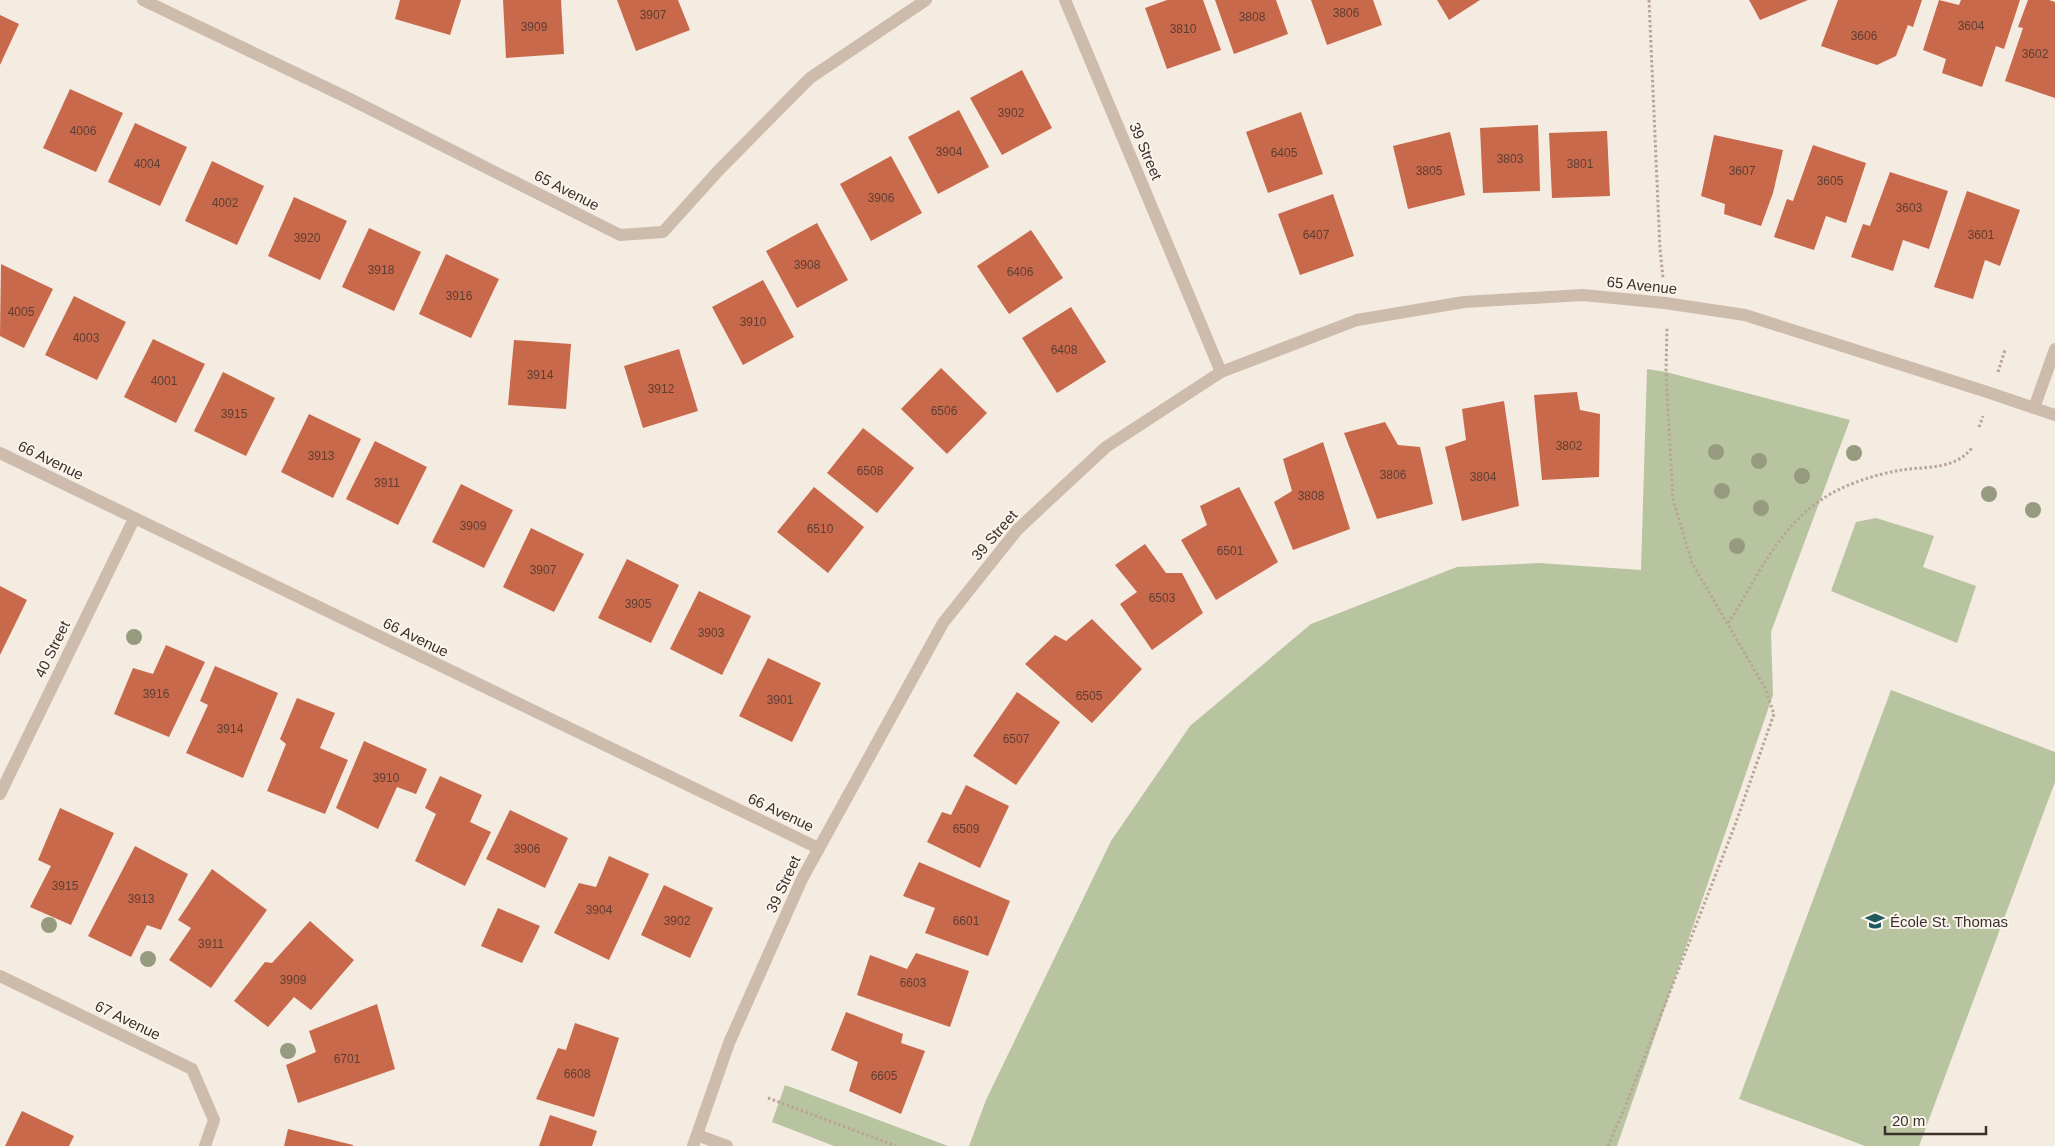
<svg xmlns="http://www.w3.org/2000/svg" width="2055" height="1146" font-family="Arial,sans-serif">
	<style>
		.green { fill: #b8c4a0 }
		.building { fill: #c8694b }
		.lines { fill: none; stroke-linecap: round; stroke-linejoin: round }
		.path { stroke: #b9a596; stroke-width: 3; stroke-dasharray: 2.5 2.5; stroke-linecap: butt }
		.service { stroke: #cdbbac; stroke-width: 12 }
		.minor { stroke: #cdbbac; stroke-width: 12 }
		.tertiary { stroke: #cdbbac; stroke-width: 12 }
		.tree { fill: #969b7f }
		.labels { text-anchor: middle; dominant-baseline: central; stroke-width: 4; stroke-linejoin: round; paint-order: stroke }
		.number-label { font-size: 12px; fill: #5e3e33 }
		.street-label { font-size: 15px; fill: #3b302b; stroke: #fbf5ee }
		.poi-label { font-size: 15px; fill: #3b302b; stroke: #fbf5ee; text-anchor: start }
	</style>
	<rect width="100%" height="100%" fill="#f4ebe1"/>
	<g class="green">
		<polygon points="1647,369 1666,372 1850,420 1771,632 1773,695 1617,1146 969,1146 986,1100 1111,841 1190,726 1311,624 1457,567 1539,563 1641,570"/>
		<polygon points="1876,518 1934,536 1923,567 1976,586 1957,643 1831,591 1856,522"/>
		<polygon points="1891,690 2055,752 2055,782 1919,1146 1865,1146 1739,1099"/>
		<polygon points="785,1085 948,1146 834,1146 772,1122"/>
	</g>
	<g class="building">
		<polygon points="400,0 461,0 450,35 395,19"/>
		<polygon points="503,0 561,0 564,54 506,58"/>
		<polygon points="617,0 678,0 690,30 636,51"/>
		<polygon points="1167,0 1203,0 1221,50 1167,69 1145,8"/>
		<polygon points="1215,0 1276,0 1288,34 1234,54"/>
		<polygon points="1311,0 1373,0 1382,25 1327,45"/>
		<polygon points="1437,0 1480,0 1449,20"/>
		<polygon points="1749,0 1808,0 1760,20"/>
		<polygon points="1838,0 1922,0 1913,27 1908,25 1896,56 1877,65 1821,46"/>
		<polygon points="1939,0 1959,5 1961,0 2020,0 2004,49 1996,46 1982,87 1942,73 1946,59 1923,50"/>
		<polygon points="2028,0 2049,0 2055,2 2055,98 2005,81 2023,28 2018,27"/>
		<polygon points="0,15 19,24 0,65"/>
		<polygon points="1022,70 1052,128 1002,155 970,98"/>
		<polygon points="70,89 123,113 96,172 43,148"/>
		<polygon points="959,110 989,167 938,194 908,137"/>
		<polygon points="1301,112 1323,174 1268,193 1246,132"/>
		<polygon points="135,123 187,147 160,206 108,182"/>
		<polygon points="1538,125 1540,191 1483,193 1480,128"/>
		<polygon points="1607,131 1610,196 1552,198 1549,133"/>
		<polygon points="1450,132 1465,195 1408,209 1393,146"/>
		<polygon points="1714,135 1783,150 1773,193 1761,226 1724,214 1725,204 1701,196"/>
		<polygon points="1813,145 1866,163 1846,223 1826,216 1814,250 1774,237 1787,199 1793,201"/>
		<polygon points="891,156 922,213 871,241 840,184"/>
		<polygon points="212,161 264,186 237,245 185,221"/>
		<polygon points="1890,172 1948,191 1929,249 1903,240 1893,271 1851,257 1863,224 1870,226"/>
		<polygon points="1967,191 2020,210 2000,266 1985,260 1973,299 1934,287"/>
		<polygon points="1333,194 1354,256 1300,275 1278,214"/>
		<polygon points="294,197 347,221 320,280 268,256"/>
		<polygon points="817,223 848,280 797,308 766,251"/>
		<polygon points="369,228 421,252 394,311 342,287"/>
		<polygon points="1031,230 1063,278 1009,314 977,266"/>
		<polygon points="446,254 499,279 471,338 419,314"/>
		<polygon points="1,264 53,289 24,348 0,336"/>
		<polygon points="763,280 794,337 743,365 712,307"/>
		<polygon points="74,296 126,322 97,380 45,355"/>
		<polygon points="1071,307 1106,362 1057,393 1022,338"/>
		<polygon points="153,339 205,364 176,423 124,397"/>
		<polygon points="514,340 571,344 566,409 508,405"/>
		<polygon points="679,349 698,411 643,428 624,366"/>
		<polygon points="941,368 987,413 947,454 901,409"/>
		<polygon points="223,372 275,398 246,456 194,431"/>
		<polygon points="1577,392 1580,410 1600,414 1599,477 1542,480 1534,395"/>
		<polygon points="1504,401 1519,506 1462,521 1445,447 1466,440 1462,409"/>
		<polygon points="309,414 361,439 333,498 281,472"/>
		<polygon points="1385,422 1398,445 1420,447 1433,504 1377,519 1344,433"/>
		<polygon points="863,428 914,468 877,513 827,473"/>
		<polygon points="375,441 427,467 398,525 346,499"/>
		<polygon points="1323,442 1350,529 1293,550 1274,502 1292,491 1283,459"/>
		<polygon points="461,484 513,510 484,568 432,542"/>
		<polygon points="814,487 864,527 828,573 777,532"/>
		<polygon points="1239,487 1278,562 1216,600 1181,540 1207,525 1200,506"/>
		<polygon points="531,528 584,554 554,612 503,587"/>
		<polygon points="1145,544 1166,573 1182,573 1203,613 1152,650 1120,604 1137,592 1115,565"/>
		<polygon points="627,559 679,585 651,643 598,618"/>
		<polygon points="0,586 27,600 0,655"/>
		<polygon points="699,591 751,616 722,675 670,649"/>
		<polygon points="1092,619 1142,669 1092,723 1025,664 1055,635 1066,641"/>
		<polygon points="166,645 205,662 169,737 114,714 133,668 153,674"/>
		<polygon points="768,658 821,683 792,742 739,716"/>
		<polygon points="215,666 278,693 243,778 186,753 208,705 200,701"/>
		<polygon points="1017,692 1060,722 1016,785 973,756"/>
		<polygon points="297,698 335,713 320,748 348,760 325,814 267,791 286,744 280,739"/>
		<polygon points="364,741 427,769 416,794 397,787 378,829 336,808"/>
		<polygon points="440,776 482,795 470,822 491,832 465,886 415,861 436,814 425,808"/>
		<polygon points="966,785 1009,806 980,868 927,842 942,812 951,815"/>
		<polygon points="60,808 114,833 71,925 30,907 51,866 38,860"/>
		<polygon points="510,810 568,838 545,888 486,859"/>
		<polygon points="135,846 188,874 161,930 147,925 131,957 88,936"/>
		<polygon points="609,856 649,874 609,960 554,933 579,883 596,887"/>
		<polygon points="919,862 1010,901 988,956 925,933 935,908 903,896"/>
		<polygon points="212,869 267,910 211,988 169,960 191,928 178,920"/>
		<polygon points="664,885 713,908 690,958 641,935"/>
		<polygon points="498,908 540,926 522,963 481,946"/>
		<polygon points="310,921 354,960 311,1010 294,997 268,1027 234,1001 265,962 272,963"/>
		<polygon points="916,953 969,971 950,1027 857,995 870,955 907,969"/>
		<polygon points="377,1004 395,1069 298,1103 286,1065 316,1052 309,1031"/>
		<polygon points="846,1012 903,1034 901,1043 925,1051 901,1114 849,1091 858,1062 831,1050"/>
		<polygon points="575,1023 619,1038 594,1117 536,1099 558,1048 566,1050"/>
		<polygon points="22,1111 74,1136 69,1146 5,1146"/>
		<polygon points="550,1115 597,1131 592,1146 539,1146"/>
		<polygon points="288,1129 353,1145 353,1146 284,1146"/>
	</g>
	<g class="lines">
		<g class="path">
			<polyline points="1649,0 1660,249 1663,278"/>
			<polyline points="1998,372 2005,350"/>
			<polyline points="1979,427 1983,416"/>
			<path d="M 1728,623 C 1756,581 1777,529 1821,500 C 1842,485 1876,474 1902,470 C 1928,466 1954,470 1972,448"/>
			<polyline points="768,1098 896,1146"/>
			<polyline points="1608,1146 1625,1107 1735,825 1774,714 1765,688 1692,563 1673,500 1666,372 1667,327"/>
		</g>
		<polyline class="service" points="697,1135 727,1146"/>
		<g class="minor">
			<polyline points="143,0 348,98 620,235 663,232 719,170 810,78 926,0"/>
			<polyline points="1065,0 1221,372"/>
			<polyline points="0,794 134,519"/>
			<polyline points="0,976 192,1069 214,1120 205,1146"/>
		</g>
		<g class="tertiary">
			<polyline points="2034,408 2055,349"/>
			<polyline points="0,453 818,848"/>
			<polyline points="693,1146 729,1043 802,879 943,623 1018,529 1106,447 1221,372 1357,320 1464,302 1583,295 1665,303 1745,315 1984,391 2055,415"/>
		</g>
	</g>
	<g class="tree">
		<circle cx="1716" cy="452" r="8"/>
		<circle cx="1854" cy="453" r="8"/>
		<circle cx="1759" cy="461" r="8"/>
		<circle cx="1802" cy="476" r="8"/>
		<circle cx="1722" cy="491" r="8"/>
		<circle cx="1989" cy="494" r="8"/>
		<circle cx="1761" cy="508" r="8"/>
		<circle cx="2033" cy="510" r="8"/>
		<circle cx="1737" cy="546" r="8"/>
		<circle cx="134" cy="637" r="8"/>
		<circle cx="49" cy="925" r="8"/>
		<circle cx="148" cy="959" r="8"/>
		<circle cx="288" cy="1051" r="8"/>
	</g>
	<defs>
		<g id="school-bare" transform="scale(1.5)"><path d="M0-5L7-2L0 1L-7-2ZM-4 1L0 2.5L4 1V4Q0 6-4 4Z" fill="#1f5a5e" stroke="#fbf5ee" stroke-width="2.5" paint-order="stroke"/></g>
	</defs>
	<g fill-rule="evenodd">
		<use href="#school-bare" x="1875" y="921"/>
	</g>
	<g class="labels">
		<g class="number-label">
			<text x="1346" y="13">3806</text>
			<text x="653" y="15">3907</text>
			<text x="1252" y="17">3808</text>
			<text x="1971" y="26">3604</text>
			<text x="534" y="27">3909</text>
			<text x="1183" y="29">3810</text>
			<text x="1864" y="36">3606</text>
			<text x="2035" y="54">3602</text>
			<text x="1011" y="113">3902</text>
			<text x="83" y="131">4006</text>
			<text x="949" y="152">3904</text>
			<text x="1284" y="153">6405</text>
			<text x="1510" y="159">3803</text>
			<text x="147" y="164">4004</text>
			<text x="1580" y="164">3801</text>
			<text x="1429" y="171">3805</text>
			<text x="1742" y="171">3607</text>
			<text x="1830" y="181">3605</text>
			<text x="881" y="198">3906</text>
			<text x="225" y="203">4002</text>
			<text x="1909" y="208">3603</text>
			<text x="1316" y="235">6407</text>
			<text x="1981" y="235">3601</text>
			<text x="307" y="238">3920</text>
			<text x="807" y="265">3908</text>
			<text x="381" y="270">3918</text>
			<text x="1020" y="272">6406</text>
			<text x="459" y="296">3916</text>
			<text x="21" y="312">4005</text>
			<text x="753" y="322">3910</text>
			<text x="86" y="338">4003</text>
			<text x="1064" y="350">6408</text>
			<text x="540" y="375">3914</text>
			<text x="164" y="381">4001</text>
			<text x="661" y="389">3912</text>
			<text x="944" y="411">6506</text>
			<text x="234" y="414">3915</text>
			<text x="1569" y="446">3802</text>
			<text x="321" y="456">3913</text>
			<text x="870" y="471">6508</text>
			<text x="1393" y="475">3806</text>
			<text x="1483" y="477">3804</text>
			<text x="387" y="483">3911</text>
			<text x="1311" y="496">3808</text>
			<text x="473" y="526">3909</text>
			<text x="820" y="529">6510</text>
			<text x="1230" y="551">6501</text>
			<text x="543" y="570">3907</text>
			<text x="1162" y="598">6503</text>
			<text x="638" y="604">3905</text>
			<text x="711" y="633">3903</text>
			<text x="156" y="694">3916</text>
			<text x="1089" y="696">6505</text>
			<text x="780" y="700">3901</text>
			<text x="230" y="729">3914</text>
			<text x="1016" y="739">6507</text>
			<text x="386" y="778">3910</text>
			<text x="966" y="829">6509</text>
			<text x="527" y="849">3906</text>
			<text x="65" y="886">3915</text>
			<text x="141" y="899">3913</text>
			<text x="599" y="910">3904</text>
			<text x="677" y="921">3902</text>
			<text x="966" y="921">6601</text>
			<text x="211" y="944">3911</text>
			<text x="293" y="980">3909</text>
			<text x="913" y="983">6603</text>
			<text x="347" y="1059">6701</text>
			<text x="577" y="1074">6608</text>
			<text x="884" y="1076">6605</text>
		</g>
		<g class="street-label">
			<text transform="translate(1146 151) rotate(67)">39 Street</text>
			<text transform="translate(567 190) rotate(27)">65 Avenue</text>
			<text transform="translate(1642 285) rotate(6)">65 Avenue</text>
			<text transform="translate(51 460) rotate(26)">66 Avenue</text>
			<text transform="translate(994 535) rotate(-49)">39 Street</text>
			<text transform="translate(416 637) rotate(26)">66 Avenue</text>
			<text transform="translate(52 649) rotate(-64)">40 Street</text>
			<text transform="translate(781 812) rotate(25)">66 Avenue</text>
			<text transform="translate(783 884) rotate(-65)">39 Street</text>
			<text transform="translate(128 1020) rotate(26)">67 Avenue</text>
		</g>
		<g class="poi-label">
			<text x="1890" y="921">École St. Thomas</text>
		</g>
	</g>
	<path d="M1885 1126v8h101v-8" fill="none" stroke="#3b302b" stroke-width="2.5"/>
	<text x="1892" y="1126" font-size="15" fill="#3b302b" stroke="#fbf5ee" stroke-width="4" paint-order="stroke">20 m</text>
</svg>
